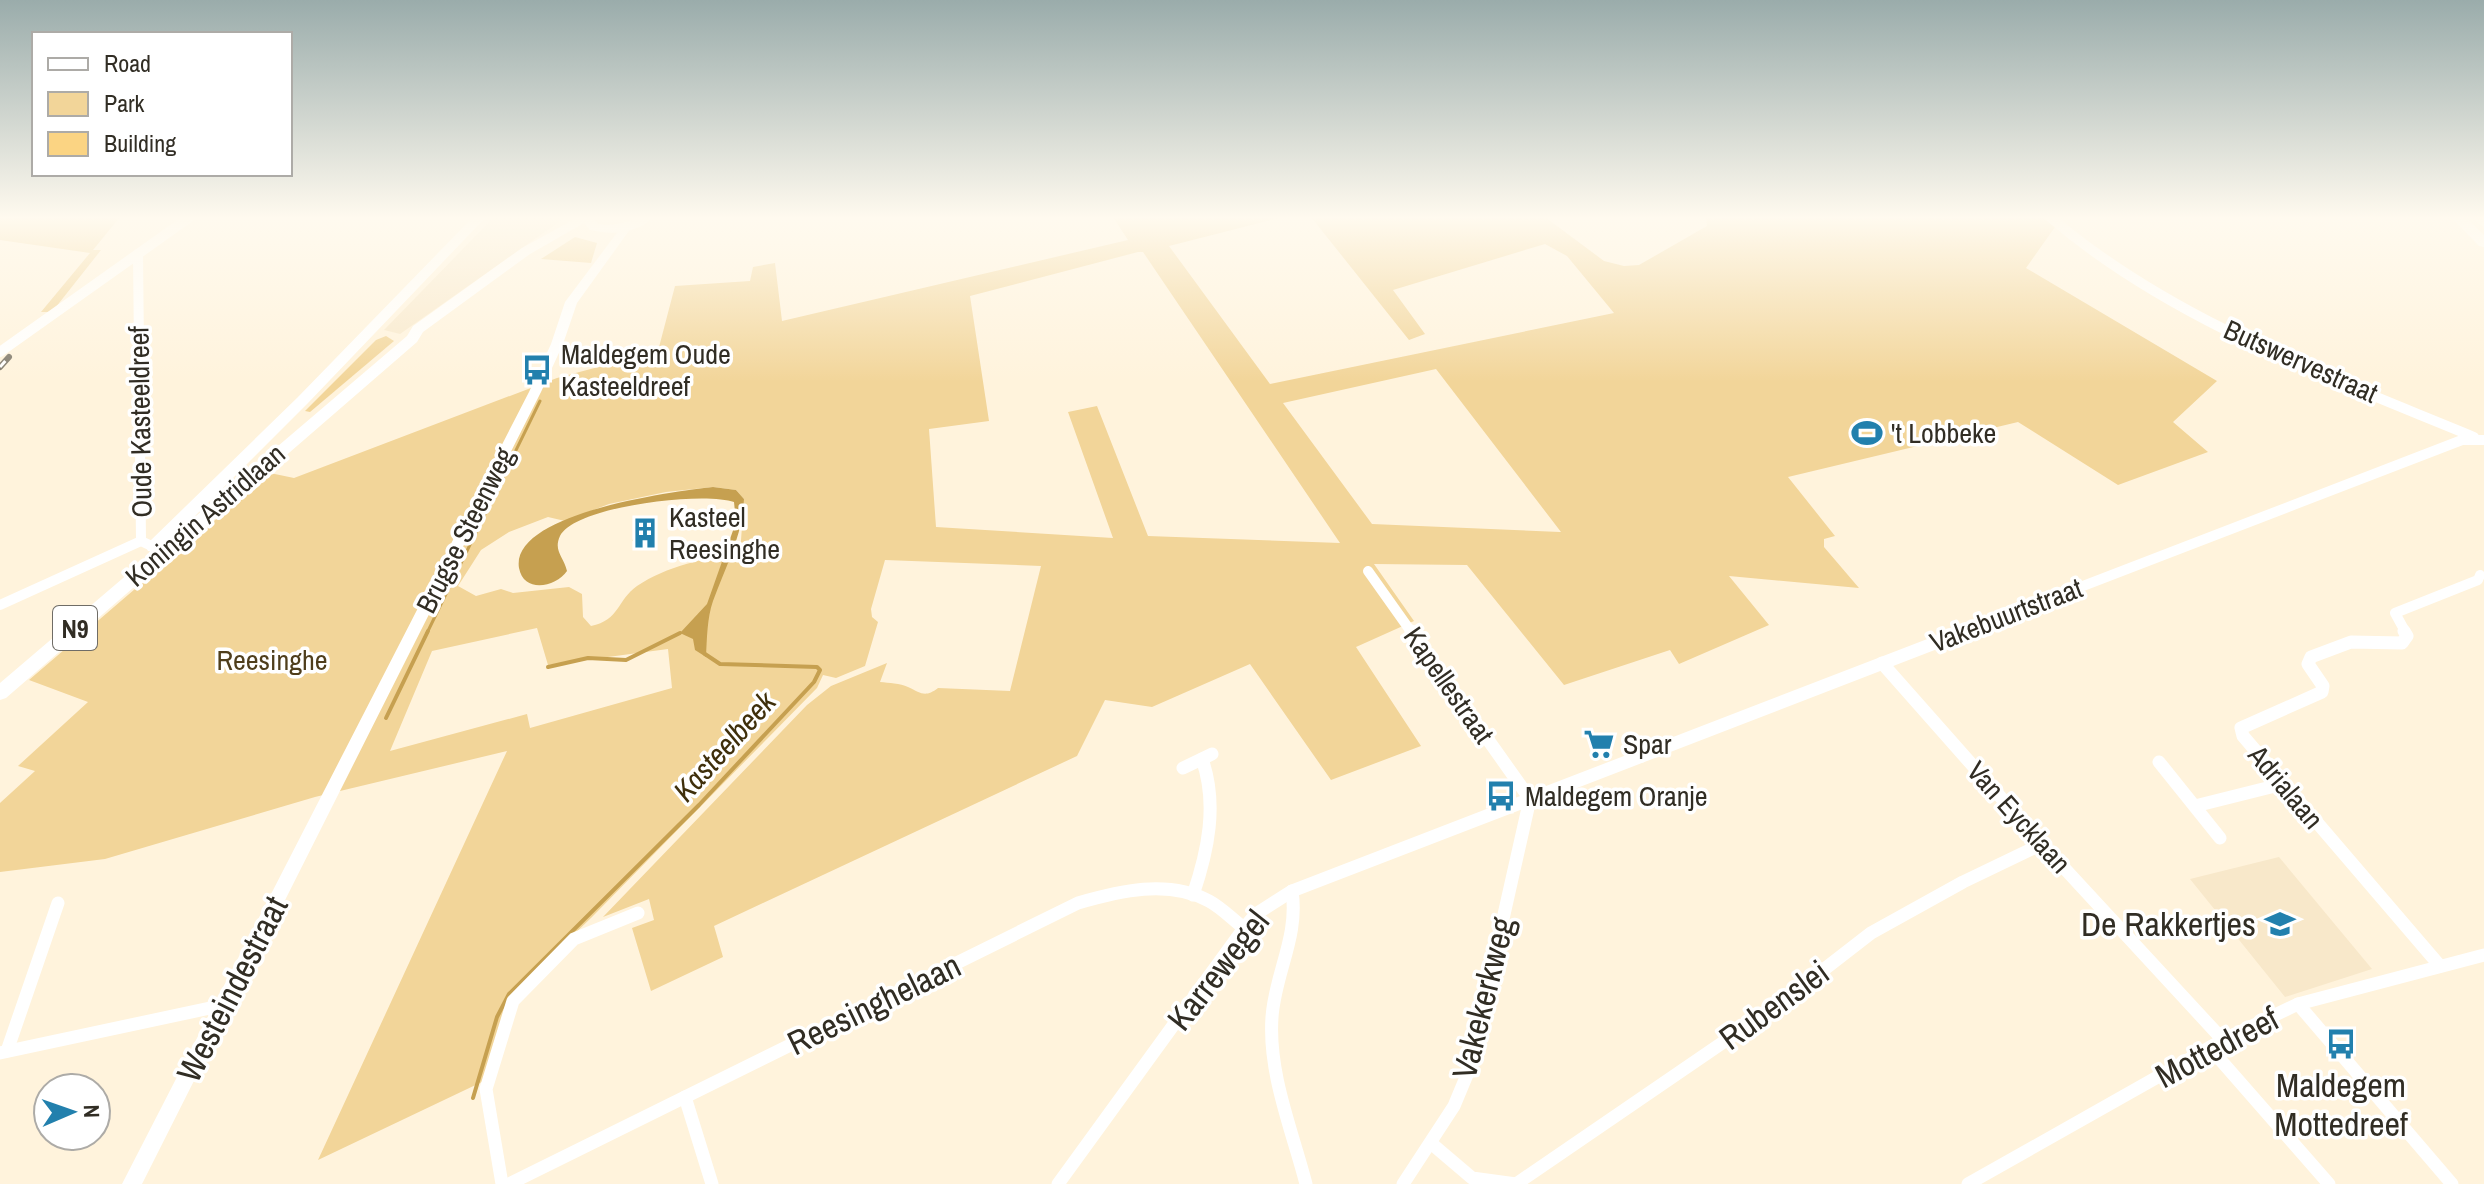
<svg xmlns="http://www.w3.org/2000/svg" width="2484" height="1184" font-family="'Archivo Narrow',sans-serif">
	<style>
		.built { fill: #f8e8ca }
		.green { fill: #f2d599; fill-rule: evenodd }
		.water { fill: #c6a050 }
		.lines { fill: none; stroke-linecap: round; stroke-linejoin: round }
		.stream-far1 { stroke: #c6a050; stroke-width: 3 }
		.stream { stroke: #c6a050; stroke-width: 4 }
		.building { fill: #fbd483 }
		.minor-far1 { stroke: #fff; stroke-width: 10 }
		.minor { stroke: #fff; stroke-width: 13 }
		.tertiary { fill: #fff; fill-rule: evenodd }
		.secondary { fill: #fff; fill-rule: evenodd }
		.primary { fill: #fff; fill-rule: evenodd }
		.trunk { fill: #fff; fill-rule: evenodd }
		.rail-casing { stroke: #7f786a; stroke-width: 6 }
		.rail { stroke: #fff; stroke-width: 3; stroke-dasharray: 8; stroke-linecap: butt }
		.labels { text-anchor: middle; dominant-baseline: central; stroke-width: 7; stroke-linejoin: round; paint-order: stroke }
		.shield { fill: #fff; stroke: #6f6c66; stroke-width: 2 }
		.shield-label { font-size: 26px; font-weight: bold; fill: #312d24 }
		.poi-label { font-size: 28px; fill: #312d24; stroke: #fff; text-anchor: start }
		.street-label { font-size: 28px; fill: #312d24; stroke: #fff }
		.park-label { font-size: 28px; fill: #4f3e1c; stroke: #fff }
		.water-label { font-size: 30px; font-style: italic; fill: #3f2f0b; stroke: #fff }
		.near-poi-label { font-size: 34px; fill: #312d24; stroke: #fff; text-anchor: end }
		.near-street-label { font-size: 34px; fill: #312d24; stroke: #fff }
	</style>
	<rect width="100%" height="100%" fill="#fff3dc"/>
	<g class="built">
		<polygon points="494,217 566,217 400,334 384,330"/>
		<polygon points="2279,857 2372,969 2285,997 2190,879"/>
	</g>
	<g class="green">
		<polygon points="0,217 120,217 93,250 101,250 52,312 41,312 90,253 0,240"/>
		<path d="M 1113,217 L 1283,217 L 1169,246 L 1270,384 L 1614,313 L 1567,256 L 1545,244 L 1393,290 L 1425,334 L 1409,340 L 1311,217 L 1545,217 L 1604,261 L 1624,266 L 1639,265 L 1707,226 L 1706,217 L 2044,217 L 2055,227 L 2026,268 L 2217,381 L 2173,422 L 2208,452 L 2118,485 L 2018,422 L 1788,477 L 1835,536 L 1824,539 L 1824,547 L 1859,588 L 1729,576 L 1769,625 L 1679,664 L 1670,650 L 1564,685 L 1467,565 L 1374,564 L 1414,621 L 1356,647 L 1421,746 L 1331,780 L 1250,664 L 1152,707 L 1105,700 L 1077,756 L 714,926 L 723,957 L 651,991 L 632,928 L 654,920 L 649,899 L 603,917 L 807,705 L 831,686 L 887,663 L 880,682 C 889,683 900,683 908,687 C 921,693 925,698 938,688 L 1010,691 L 1041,566 L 885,560 L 871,609 L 872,617 L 878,622 L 865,666 L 836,678 L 823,675 L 817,688 L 592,917 L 521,985 L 484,1081 L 318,1160 L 507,751 L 315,797 L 105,859 L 0,872 L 0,803 L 35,771 L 18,766 L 88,702 L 29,680 L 270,473 L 294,478 L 557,378 L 658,351 L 675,286 L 750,281 L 753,267 L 775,263 L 782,321 L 1128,240 ZM 1138,252 L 1143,252 L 1340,543 L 1148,536 L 1097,406 L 1068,412 L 1113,538 L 936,527 L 929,429 L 989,421 L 970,296 ZM 1436,369 L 1561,532 L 1560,532 L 1372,524 L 1283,403 ZM 713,487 L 736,490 L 744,499 L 740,554 C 704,558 667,566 637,586 C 617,600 620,620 591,626 L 583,617 L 582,594 L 569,587 L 513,593 L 501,589 L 476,596 L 458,586 L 481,550 L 509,532 L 548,517 L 565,521 L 609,504 L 666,492 ZM 537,628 L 548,665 L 668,649 L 672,688 L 530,728 L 527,714 L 390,751 L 432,651 Z"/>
		<polygon points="575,237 597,243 591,263 541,259"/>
		<polygon points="386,336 394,341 310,412 305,411 376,340"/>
	</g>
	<path class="water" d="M 713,487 L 736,490 L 744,499 C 743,535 725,568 713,601 C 707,618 707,639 706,657 L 695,650 L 693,639 L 680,633 L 707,604 L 736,522 L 734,502 C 704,491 575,506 560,536 C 553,551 564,557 567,571 C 556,587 524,594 519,568 C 510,513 675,491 713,487 Z"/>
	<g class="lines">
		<polyline class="stream-far1" points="427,633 540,401"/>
		<g class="stream">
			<polyline points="548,667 588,658 626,660 680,633"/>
			<polyline points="386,718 428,631"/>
			<polyline points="473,1098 497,1017 509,994 699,805 814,682 820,670 817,667 720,664 705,654"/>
		</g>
	</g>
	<polygon class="building" points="640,523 657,524 650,542 632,541"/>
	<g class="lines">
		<g class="minor-far1">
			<path d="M 2050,217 C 2170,320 2329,377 2474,437"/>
			<polyline points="138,254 141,541 160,550"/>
			<polyline points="0,352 190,217"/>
			<polyline points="1368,571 1412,633"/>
			<polyline points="0,605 141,541"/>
			<polyline points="1961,633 2462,440 2484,440"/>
			<polyline points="2406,633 2395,613 2478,580 2480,575"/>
		</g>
		<g class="minor">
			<polyline points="1411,631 1530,799"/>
			<polyline points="2404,631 2407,636 2402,643 2351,642 2311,657 2308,664 2323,686 2322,692 2241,728 2243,736 2440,966"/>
			<polyline points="1882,663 2042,844 2223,1040"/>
			<polyline points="2159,762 2220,838"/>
			<polyline points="1183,768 1212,754"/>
			<polyline points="2195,806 2283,784"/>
			<path d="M 1292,891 C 1299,937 1275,973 1272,1017 C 1268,1073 1292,1130 1306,1184"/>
			<path d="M 1193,895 C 1208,851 1218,804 1202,759"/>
			<polyline points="2298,1004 2452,1184"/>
			<polyline points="2210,1048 2329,1184"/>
			<polyline points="7,1051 58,903"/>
			<polyline points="0,1053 224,1005"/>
			<polyline points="685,1097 712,1184"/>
			<polyline points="1432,1144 1472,1178 1516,1184"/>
			<polyline points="502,1184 486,1089 513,1001 574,939 638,913"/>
			<path d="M 509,1184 L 1078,903 C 1119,891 1168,879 1209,901 C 1222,908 1232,919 1244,928"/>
			<polyline points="1058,1184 1244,928 1256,914 1292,891 1966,631"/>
			<polyline points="1403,1184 1454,1106 1469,1070 1530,799"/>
			<polyline points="1516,1184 1782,1002 1871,933 1963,882 2042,844"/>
			<polyline points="1968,1184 2223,1040 2298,1004 2484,955"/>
		</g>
		<polygon class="tertiary" points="626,225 631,228 577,303 563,344 541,392 142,1184 122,1184 529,392 551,344 565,302 622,226"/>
		<polygon class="secondary" points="473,217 486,217 308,403 160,551 148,551 146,547 148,543 298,397"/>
		<path class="primary" d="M 578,217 L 592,217 L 598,224 C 620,228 634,216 654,217 C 636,234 612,235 590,230 L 584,223 L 530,254 L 423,332 L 417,342 L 6,698 L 0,700 L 0,683 L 407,336 L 413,326 L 522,248 Z"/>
		<g class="trunk">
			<polygon points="2451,217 2466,217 2484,235 2484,247 2479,246"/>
			<polygon points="2470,217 2484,217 2484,227"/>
		</g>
		<g class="rail-casing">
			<polyline id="rail" points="0,367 9,357"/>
		</g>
		<use href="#rail" class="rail"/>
	</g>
	<linearGradient id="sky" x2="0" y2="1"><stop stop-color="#9aacab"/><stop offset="0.57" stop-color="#fffaef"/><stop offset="1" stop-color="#fffaef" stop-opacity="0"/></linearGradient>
	<rect width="2484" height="382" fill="url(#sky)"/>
	<defs>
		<g id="bus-bare" transform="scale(2.4)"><path d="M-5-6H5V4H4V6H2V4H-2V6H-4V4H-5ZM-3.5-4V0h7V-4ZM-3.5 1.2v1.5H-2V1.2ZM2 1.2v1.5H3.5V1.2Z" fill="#2280ad" stroke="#fff" stroke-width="2.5" paint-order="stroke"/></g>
		<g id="stadium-bare" transform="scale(2.4)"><path d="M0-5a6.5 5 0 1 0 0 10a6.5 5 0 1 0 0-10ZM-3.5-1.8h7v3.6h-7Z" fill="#2280ad" stroke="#fff" stroke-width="2.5" paint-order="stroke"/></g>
		<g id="building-bare" transform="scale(2.4)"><path d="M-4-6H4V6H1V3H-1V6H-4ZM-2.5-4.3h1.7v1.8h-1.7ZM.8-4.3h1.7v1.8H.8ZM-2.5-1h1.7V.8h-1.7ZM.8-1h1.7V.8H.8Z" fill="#2280ad" stroke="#fff" stroke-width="2.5" paint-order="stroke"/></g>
		<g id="supermarket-bare" transform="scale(2.4)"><path d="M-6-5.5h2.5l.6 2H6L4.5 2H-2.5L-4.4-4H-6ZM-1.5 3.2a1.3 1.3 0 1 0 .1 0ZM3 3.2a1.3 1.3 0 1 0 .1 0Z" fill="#2280ad" stroke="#fff" stroke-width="2.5" paint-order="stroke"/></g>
		<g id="school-bare" transform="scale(2.4)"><path d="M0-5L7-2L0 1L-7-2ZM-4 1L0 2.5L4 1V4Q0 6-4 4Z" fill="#2280ad" stroke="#fff" stroke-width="2.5" paint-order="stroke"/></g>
	</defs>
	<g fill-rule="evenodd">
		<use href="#bus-bare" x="537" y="370"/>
		<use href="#stadium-bare" x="1867" y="433"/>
		<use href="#building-bare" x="645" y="533"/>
		<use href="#supermarket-bare" x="1599" y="744"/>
		<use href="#bus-bare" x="1501" y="796"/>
		<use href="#school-bare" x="2280" y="924"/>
		<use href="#bus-bare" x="2341" y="1044"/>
	</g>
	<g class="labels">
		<rect class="shield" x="53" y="606" width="44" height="44" rx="6"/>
		<g class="shield-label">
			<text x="75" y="628">N9</text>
		</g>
		<g class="poi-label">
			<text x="561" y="354">Maldegem Oude<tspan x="561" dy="32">Kasteeldreef</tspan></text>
			<text x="1891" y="433">'t Lobbeke</text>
			<text x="669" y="517">Kasteel<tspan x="669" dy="32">Reesinghe</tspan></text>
			<text x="1623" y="744">Spar</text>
			<text x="1525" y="796">Maldegem Oranje</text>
		</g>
		<g class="street-label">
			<text transform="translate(2301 361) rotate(24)">Butswervestraat</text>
			<text transform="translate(140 422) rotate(-91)">Oude Kasteeldreef</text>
			<text transform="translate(205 515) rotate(-41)">Koningin Astridlaan</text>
			<text transform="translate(465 530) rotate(-63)">Brugse Steenweg</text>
			<text transform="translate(2006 615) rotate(-21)">Vakebuurtstraat</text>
			<text transform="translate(1449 685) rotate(55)">Kapellestraat</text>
			<text transform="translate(2286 787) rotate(50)">Adrialaan</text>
			<text transform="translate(2019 817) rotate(48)">Van Eycklaan</text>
		</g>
		<g class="park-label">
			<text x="272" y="660">Reesinghe</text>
		</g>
		<g class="water-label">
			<text transform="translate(724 746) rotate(-48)">Kasteelbeek</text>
		</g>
		<g class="near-poi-label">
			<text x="2256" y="924">De Rakkertjes</text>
			<text x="2341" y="1085" text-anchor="middle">Maldegem<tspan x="2341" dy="39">Mottedreef</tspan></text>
		</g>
		<g class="near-street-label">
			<text transform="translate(1218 970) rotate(-52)">Karrewegel</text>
			<text transform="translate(232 989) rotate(-63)">Westeindestraat</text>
			<text transform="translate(1483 998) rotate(-76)">Vakekerkweg</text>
			<text transform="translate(874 1004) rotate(-26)">Reesinghelaan</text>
			<text transform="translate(1774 1005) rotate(-36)">Rubenslei</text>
			<text transform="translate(2217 1047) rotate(-28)">Mottedreef</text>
		</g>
	</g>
	<rect x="32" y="32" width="260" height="144" fill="#ffffff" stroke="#adaba7" stroke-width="2"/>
	<rect x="48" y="58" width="40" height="12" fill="#ffffff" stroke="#adaba7" stroke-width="2"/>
	<text x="104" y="72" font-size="24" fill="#312d24">Road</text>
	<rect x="48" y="92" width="40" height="24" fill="#f2d599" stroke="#adaba7" stroke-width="2"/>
	<text x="104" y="112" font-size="24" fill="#312d24">Park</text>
	<rect x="48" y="132" width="40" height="24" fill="#fbd483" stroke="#adaba7" stroke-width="2"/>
	<text x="104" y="152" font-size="24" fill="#312d24">Building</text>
	<g transform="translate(72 1112) rotate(88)"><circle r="38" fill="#ffffff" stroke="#adaba7" stroke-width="2"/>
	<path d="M0-6L14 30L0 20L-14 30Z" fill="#2280ad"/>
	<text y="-12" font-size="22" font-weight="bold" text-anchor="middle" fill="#312d24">N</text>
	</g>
</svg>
